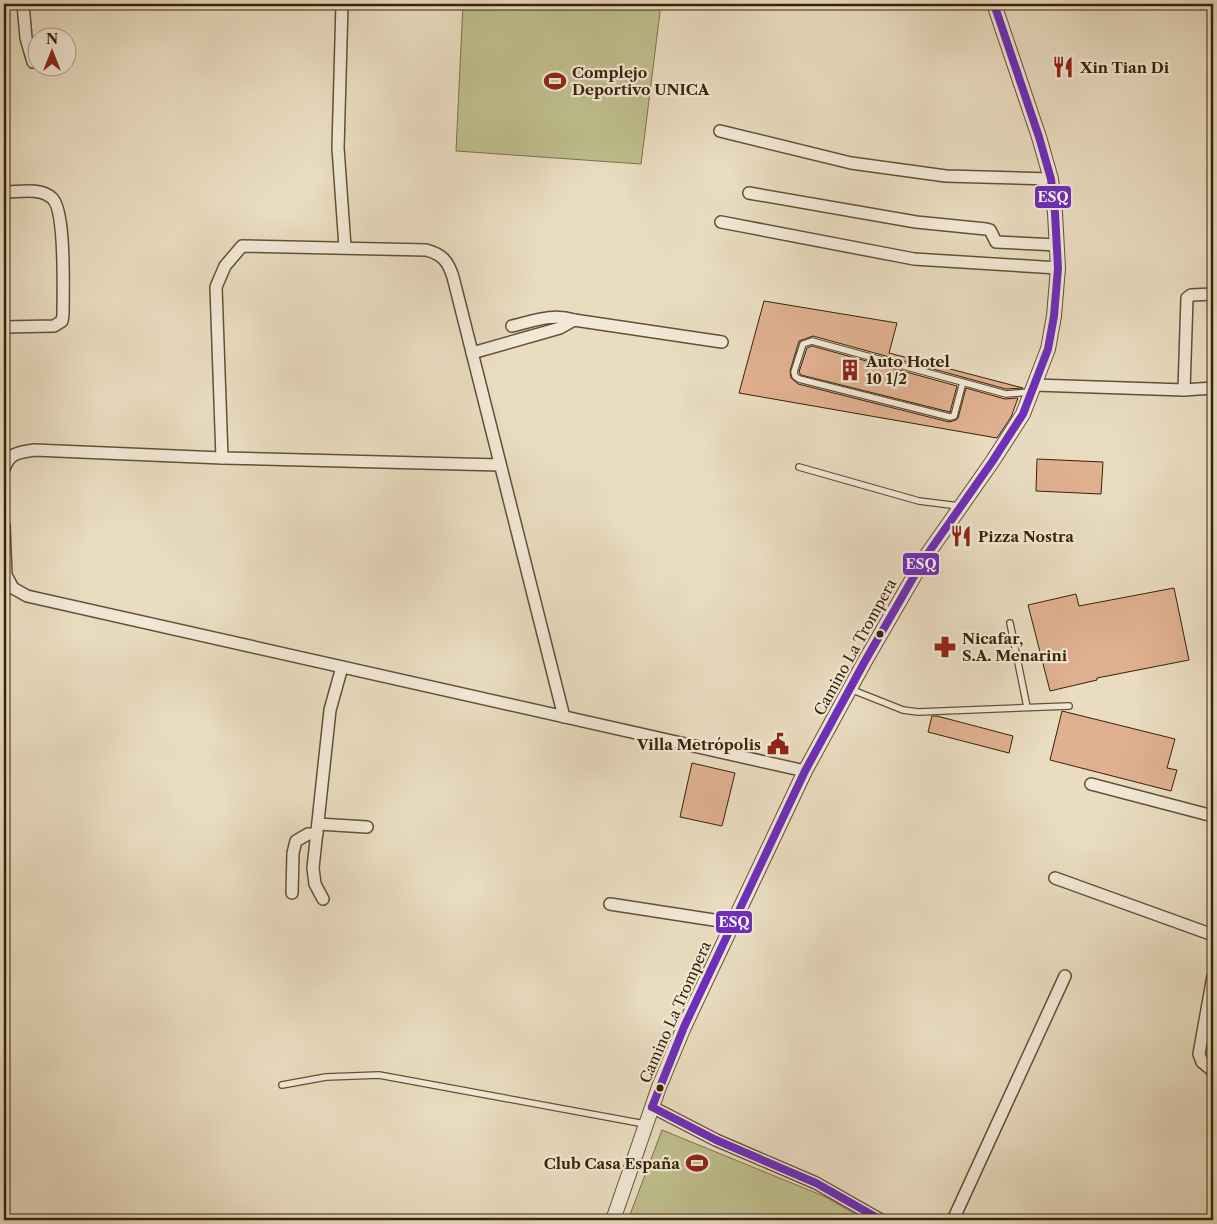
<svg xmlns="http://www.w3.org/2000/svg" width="1217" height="1224" font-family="'Libre Caslon Text',serif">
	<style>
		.green { fill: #bfbe8d; stroke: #7c704a }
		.building { fill: #e0b090; stroke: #382207 }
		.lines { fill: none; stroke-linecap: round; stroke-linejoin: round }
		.service-casing { stroke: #645035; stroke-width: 8 }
		.minor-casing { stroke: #645035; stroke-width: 14 }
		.tertiary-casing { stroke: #645035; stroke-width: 16 }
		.service { stroke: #f1e8d6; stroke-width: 5.5 }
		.minor { stroke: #f1e8d6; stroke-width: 11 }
		.tertiary { stroke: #f1e8d6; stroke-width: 14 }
		.bus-1-casing { stroke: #f1e8d6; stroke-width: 11 }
		.bus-1 { stroke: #6d2fba; stroke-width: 8 }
		.bus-dot { fill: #382207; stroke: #f1e8d6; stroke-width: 2 }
		.labels { text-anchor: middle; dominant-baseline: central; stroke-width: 4.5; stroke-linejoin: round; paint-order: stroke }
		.poi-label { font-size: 15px; font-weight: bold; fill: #382207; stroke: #f1e8d6; text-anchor: start }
		.street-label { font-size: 15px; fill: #382207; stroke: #f1e8d6 }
		.line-badge { stroke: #f1e8d6; stroke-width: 2 }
		.badge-label { font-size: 14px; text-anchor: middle; font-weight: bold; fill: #fff }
	</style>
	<rect width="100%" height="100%" fill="#e9dcc0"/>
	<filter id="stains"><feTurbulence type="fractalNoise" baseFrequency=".004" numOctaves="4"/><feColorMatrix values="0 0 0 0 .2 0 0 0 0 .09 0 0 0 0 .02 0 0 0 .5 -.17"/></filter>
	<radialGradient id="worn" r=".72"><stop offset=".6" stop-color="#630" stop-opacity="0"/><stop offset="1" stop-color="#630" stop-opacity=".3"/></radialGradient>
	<g class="green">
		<polygon points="463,4 653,4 660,12 641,164 456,151"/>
		<polygon points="662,1130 826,1197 865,1220 628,1220"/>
	</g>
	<g class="building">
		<polygon points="764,301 897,323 889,353 1023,388 1006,389 813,336 799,341 790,371 791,378 798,384 949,422 956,420 958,418 966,388 1005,399 1018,398 1011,417 997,438 739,393"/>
		<polygon points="812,346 957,386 950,412 801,375 799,372 807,348"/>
		<polygon points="1037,459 1103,462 1101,494 1036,491"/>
		<polygon points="1174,588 1189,660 1097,678 1097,680 1050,691 1028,605 1076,594 1079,606"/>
		<polygon points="1062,711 1175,739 1167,768 1177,770 1171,791 1050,760"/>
		<polygon points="932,716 937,716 1013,736 1009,753 928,732"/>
		<polygon points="692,763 735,773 722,826 680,817"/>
	</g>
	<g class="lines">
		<g class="service-casing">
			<g id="service">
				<polyline points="963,382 955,412 954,416 950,417 799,379 795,376 794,372 803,344 812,341 1006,394 1030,392"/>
				<polyline points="799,467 919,501 959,506"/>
				<polyline points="1010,623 1027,707"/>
				<polyline points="850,689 903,710 918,712 1069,706"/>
				<polyline points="282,1085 326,1077 379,1075 645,1124"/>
			</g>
		</g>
		<g class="minor-casing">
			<g id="minor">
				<polyline points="23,4 26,38 33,62"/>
				<polyline points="342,4 338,148 345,247"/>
				<polyline points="720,131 851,163 946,176 1051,179"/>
				<path d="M 4,192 C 19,192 40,187 52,198 C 66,210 63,294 63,315 L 62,321 L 54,326 L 4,327"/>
				<polyline points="749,193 916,222 986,229 990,230 996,242 1057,245"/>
				<polyline points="721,222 914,259 1058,268"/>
				<path d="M 512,326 C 534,321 552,313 574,320"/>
				<polyline points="472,353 560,328 574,320 722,342"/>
				<polyline points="1035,385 1184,390 1213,388"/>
				<polyline points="1184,390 1187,298 1191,295 1213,294"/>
				<path d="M 222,458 L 216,287 L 225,266 L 242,246 L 426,250 C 442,254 448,261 453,277 L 564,717"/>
				<path d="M 4,469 C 10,452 18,453 34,450 L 222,458 L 500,465"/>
				<polyline points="4,526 6,575 13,588 27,596 805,771"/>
				<polyline points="1091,784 1213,816"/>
				<polyline points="318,824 367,827"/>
				<polyline points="1055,878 1213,935"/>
				<polyline points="292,893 293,853 296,841 308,834 317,834"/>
				<polyline points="323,899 315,884 313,868 330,710 342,667"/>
				<polyline points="610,904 733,923"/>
				<polyline points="1213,976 1199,1054 1202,1062 1213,1071"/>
				<polyline points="652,1107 716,1140 816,1183 881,1220"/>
				<polyline points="953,1220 1065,976"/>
			</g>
		</g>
		<g class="tertiary-casing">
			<polyline id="tertiary" points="613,1220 659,1087 684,1027 805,771 865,661 924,559 992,462 1023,414 1048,349 1054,316 1058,268 1055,213 1051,179 1039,137 994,4"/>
		</g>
		<use href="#service" class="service"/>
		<use href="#minor" class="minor"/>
		<use href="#tertiary" class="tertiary"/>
		<g class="bus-1-casing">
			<g id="bus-1">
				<polyline points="652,1107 684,1027 805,771 865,661 924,559 992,462 1023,414 1048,349 1054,316 1058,268 1055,213 1051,179 1039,137 994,4"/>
				<polyline points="652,1107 716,1140 816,1183 881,1220"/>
			</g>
		</g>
		<use href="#bus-1" class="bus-1"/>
	</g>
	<defs>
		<g id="restaurant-bare" transform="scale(1.725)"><path d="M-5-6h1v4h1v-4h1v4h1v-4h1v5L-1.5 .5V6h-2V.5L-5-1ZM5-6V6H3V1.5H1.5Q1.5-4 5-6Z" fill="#8f2418" stroke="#f1e8d6" stroke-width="2.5" paint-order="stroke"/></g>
		<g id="stadium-bare" transform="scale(1.725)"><path d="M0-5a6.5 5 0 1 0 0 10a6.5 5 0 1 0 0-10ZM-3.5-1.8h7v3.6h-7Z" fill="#8f2418" stroke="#f1e8d6" stroke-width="2.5" paint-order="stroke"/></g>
		<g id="building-bare" transform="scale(1.725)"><path d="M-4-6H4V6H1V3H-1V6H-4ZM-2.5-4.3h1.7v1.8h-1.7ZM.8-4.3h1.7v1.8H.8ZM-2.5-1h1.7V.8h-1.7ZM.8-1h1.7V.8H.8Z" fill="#8f2418" stroke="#f1e8d6" stroke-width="2.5" paint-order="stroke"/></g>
		<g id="pharmacy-bare" transform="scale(1.725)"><path d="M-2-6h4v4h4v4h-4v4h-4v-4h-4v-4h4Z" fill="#8f2418" stroke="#f1e8d6" stroke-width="2.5" paint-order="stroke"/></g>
		<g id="civic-bare" transform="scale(1.725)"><path d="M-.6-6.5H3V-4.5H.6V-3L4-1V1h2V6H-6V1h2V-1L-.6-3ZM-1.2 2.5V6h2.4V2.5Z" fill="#8f2418" stroke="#f1e8d6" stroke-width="2.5" paint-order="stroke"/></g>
	</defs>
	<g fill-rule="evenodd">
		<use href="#restaurant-bare" x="1063" y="67"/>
		<use href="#stadium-bare" x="555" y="81"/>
		<use href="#building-bare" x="850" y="370"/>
		<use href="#restaurant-bare" x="961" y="536"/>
		<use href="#pharmacy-bare" x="945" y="647"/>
		<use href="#civic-bare" x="778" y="744"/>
		<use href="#stadium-bare" x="697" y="1163"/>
	</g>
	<g class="bus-dot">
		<circle cx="880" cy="634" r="4.5"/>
		<circle cx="660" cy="1088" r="4.5"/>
	</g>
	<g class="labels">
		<g class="poi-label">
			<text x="1080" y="67">Xin Tian Di</text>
			<text x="572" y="72">Complejo<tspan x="572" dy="17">Deportivo UNICA</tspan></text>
			<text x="866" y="361">Auto Hotel<tspan x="866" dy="17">10 1/2</tspan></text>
			<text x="978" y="536">Pizza Nostra</text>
			<text x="962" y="638">Nicafar,<tspan x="962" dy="17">S.A. Menarini</tspan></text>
			<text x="761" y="744" text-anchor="end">Villa Metrópolis</text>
			<text x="680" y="1163" text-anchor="end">Club Casa España</text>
		</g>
		<g class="street-label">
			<text transform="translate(855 647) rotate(-61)">Camino La Trompera</text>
			<text transform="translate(675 1012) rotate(-66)">Camino La Trompera</text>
		</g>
	</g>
	<g class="line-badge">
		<rect x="1034" y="185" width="38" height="24" rx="5" fill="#6d2fba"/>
		<rect x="902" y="552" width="38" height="24" rx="5" fill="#6d2fba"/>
		<rect x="715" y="910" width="38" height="24" rx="5" fill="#6d2fba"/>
	</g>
	<g class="badge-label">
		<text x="1053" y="202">ESQ</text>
		<text x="921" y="569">ESQ</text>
		<text x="734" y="927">ESQ</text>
	</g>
	<rect width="1217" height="1224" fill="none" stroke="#e9dcc0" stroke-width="20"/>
	<rect x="5" y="5" width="1207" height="1214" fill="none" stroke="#382207" stroke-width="2.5"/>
	<rect x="10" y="10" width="1197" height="1204" fill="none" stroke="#382207"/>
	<g transform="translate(52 52)"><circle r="24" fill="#f1e8d6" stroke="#a79983"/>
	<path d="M0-4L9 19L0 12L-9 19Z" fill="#8f2418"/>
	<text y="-8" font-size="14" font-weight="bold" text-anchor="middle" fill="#382207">N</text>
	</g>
	<rect width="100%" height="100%" filter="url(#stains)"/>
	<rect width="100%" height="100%" fill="url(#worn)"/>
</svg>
